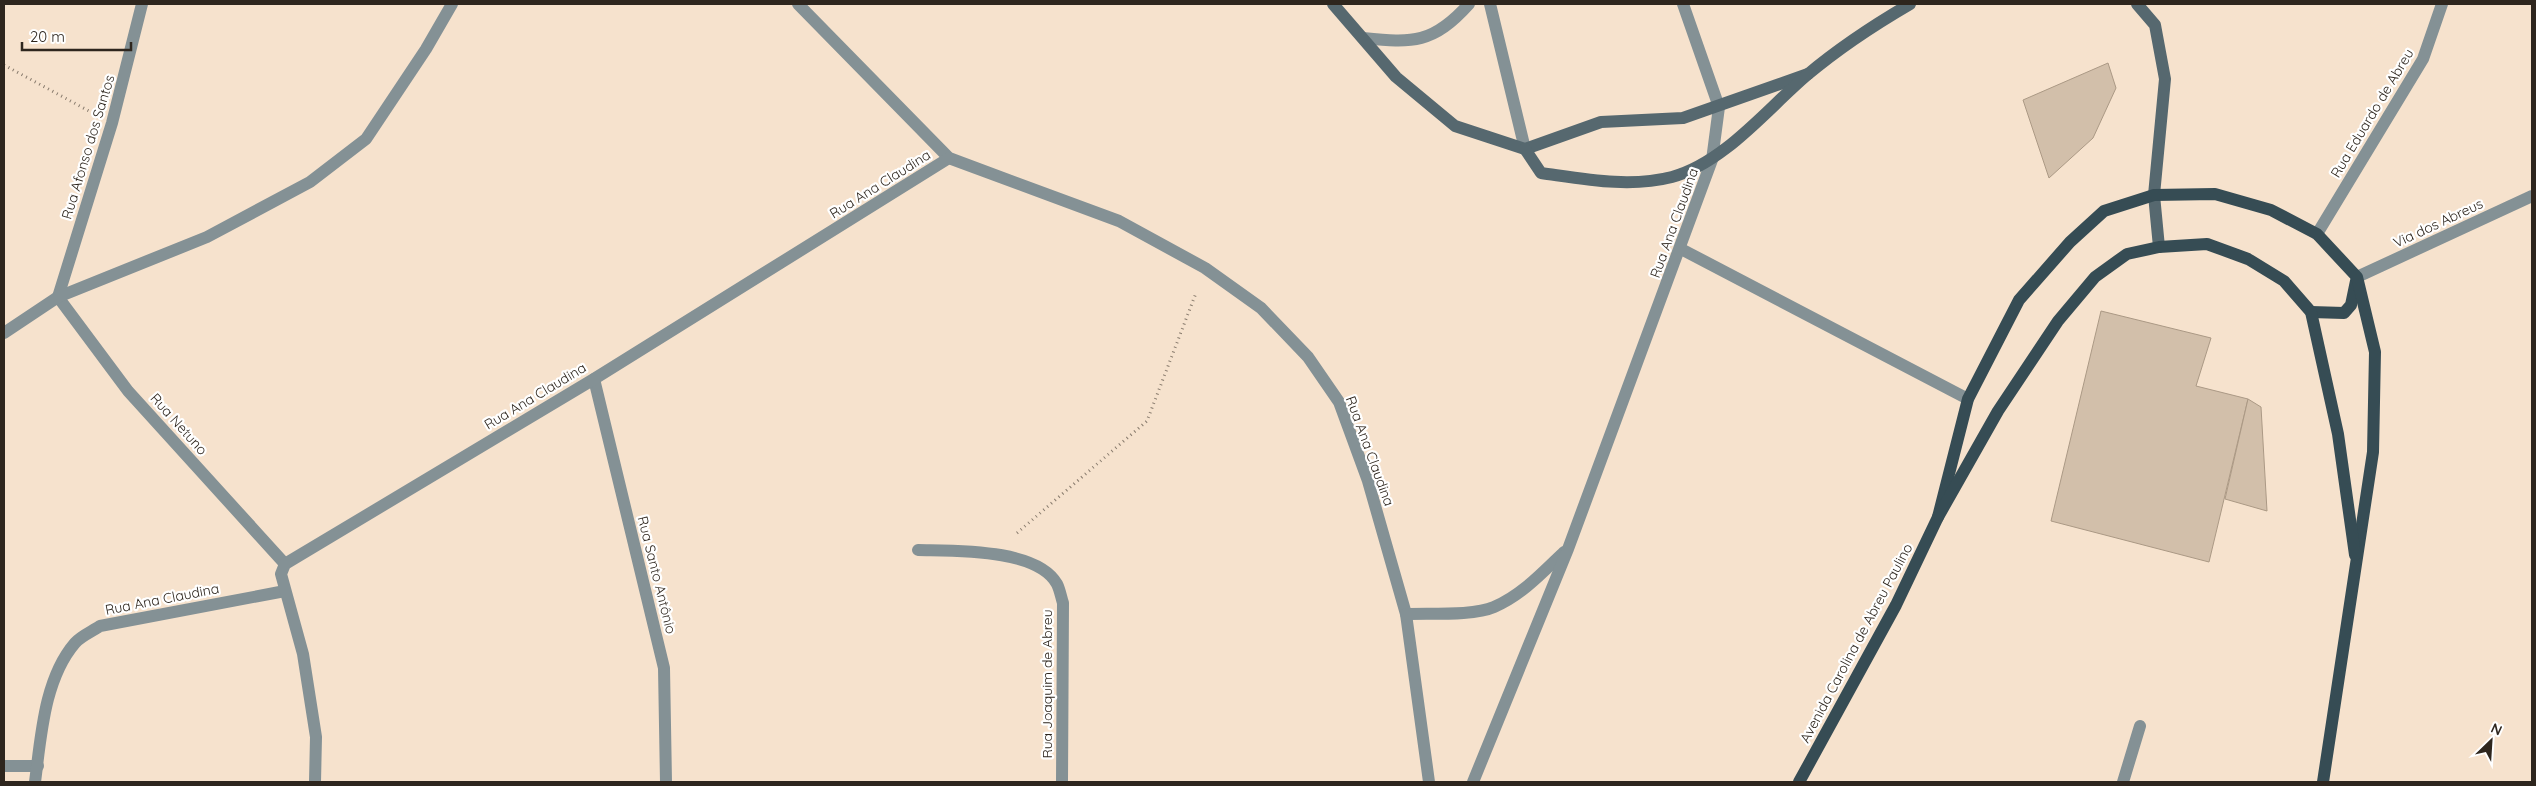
<svg xmlns="http://www.w3.org/2000/svg" width="2536" height="786" font-family="Quicksand,sans-serif">
	<style>
		.building { fill: #d2bfaa; stroke: #ab9985 }
		.lines { fill: none; stroke-linecap: round; stroke-linejoin: round }
		.path { stroke: #887b6d; stroke-width: 3; stroke-dasharray: 1 4; stroke-linecap: butt }
		.lane { stroke: #849195; stroke-width: 12 }
		.street { stroke: #849195; stroke-width: 12 }
		.secondary { stroke: #56686f; stroke-width: 12 }
		.primary { stroke: #364c54; stroke-width: 12 }
		.labels { text-anchor: middle; dominant-baseline: central; stroke-width: 4.5; stroke-linejoin: round; paint-order: stroke }
		.street-label { font-size: 14px; fill: #2e261e; stroke: #fff }
	</style>
	<rect width="100%" height="100%" fill="#f6e2cd"/>
	<g class="building">
		<polygon points="2108,63 2116,88 2093,138 2049,178 2023,100"/>
		<polygon points="2101,311 2211,338 2196,386 2248,399 2209,562 2051,521"/>
		<polygon points="2248,399 2261,407 2267,511 2225,499"/>
	</g>
	<g class="lines">
		<g class="path">
			<polyline points="4,65 89,111"/>
			<polyline points="1017,533 1147,421 1196,293"/>
		</g>
		<g class="lane">
			<polyline points="1681,249 1968,399"/>
			<polyline points="58,297 128,391 285,564"/>
		</g>
		<g class="street">
			<polyline points="798,4 949,158 1119,221 1205,268 1261,308 1308,357 1339,402 1368,481 1406,614 1429,782"/>
			<polyline points="1490,4 1525,149"/>
			<path d="M 1363,38 C 1413,43 1433,44 1469,4"/>
			<polyline points="2317,234 2423,59 2442,4"/>
			<polyline points="2357,277 2532,196"/>
			<polyline points="58,297 112,123 142,4"/>
			<polyline points="4,333 58,297 207,237 310,182 366,139 426,49 452,4"/>
			<polyline points="594,379 664,668 666,782"/>
			<path d="M 918,550 C 953,551 1037,548 1057,584 C 1060,590 1061,597 1063,603 L 1062,782"/>
			<path d="M 1406,614 C 1429,613 1474,616 1494,607 C 1522,595 1543,572 1564,552"/>
			<polyline points="4,766 38,766"/>
			<path d="M 35,782 C 41,737 44,679 75,643 C 81,636 93,631 100,626 L 285,591"/>
			<polyline points="315,782 316,737 303,654 281,574 285,564 594,379 949,158"/>
			<polyline points="1473,782 1568,549 1712,160 1719,107 1683,4"/>
			<polyline points="2123,782 2140,726"/>
		</g>
		<g class="secondary">
			<polyline points="1333,4 1396,77 1455,126 1525,149 1601,122 1683,118 1808,74"/>
			<polyline points="2137,4 2155,25 2165,79 2154,195 2159,247"/>
			<path d="M 1525,149 L 1541,173 C 1584,179 1629,188 1672,177 C 1724,163 1767,109 1807,75 C 1839,48 1874,25 1910,4"/>
		</g>
		<g class="primary">
			<polyline points="2311,312 2344,313 2351,305 2356,281"/>
			<polyline points="1938,517 1968,399 2019,300 2070,242 2104,211 2154,195 2215,194 2271,210 2317,234 2357,277 2375,352 2373,452 2323,782"/>
			<polyline points="1799,782 1896,605 1938,517 1998,411 2058,321 2095,277 2127,254 2159,247 2207,244 2248,259 2284,281 2311,312 2338,434 2355,555"/>
		</g>
	</g>
	<g class="labels">
		<g class="street-label">
			<text transform="translate(2372 113) rotate(-59)">Rua Eduardo de Abreu</text>
			<text transform="translate(88 147) rotate(-73)">Rua Afonso dos Santos</text>
			<text transform="translate(880 184) rotate(-32)">Rua Ana Claudina</text>
			<text transform="translate(1674 223) rotate(-70)">Rua Ana Claudina</text>
			<text transform="translate(2438 223) rotate(-25)">Via dos Abreus</text>
			<text transform="translate(535 396) rotate(-31)">Rua Ana Claudina</text>
			<text transform="translate(179 424) rotate(48)">Rua Netuno</text>
			<text transform="translate(1370 451) rotate(70)">Rua Ana Claudina</text>
			<text transform="translate(657 575) rotate(76)">Rua Santo Antônio</text>
			<text transform="translate(162 599) rotate(-11)">Rua Ana Claudina</text>
			<text transform="translate(1856 643) rotate(-62)">Avenida Carolina de Abreu Paulino</text>
			<text transform="translate(1047 684) rotate(-90)">Rua Joaquim de Abreu</text>
		</g>
	</g>
	<rect width="2536" height="786" fill="none" stroke="#2e261e" stroke-width="10"/>
	<g transform="translate(2491 741) rotate(25)" stroke="#ffffff" stroke-width="4" paint-order="stroke">
	<path d="M0-4L9 19L0 12L-9 19Z" fill="#2e261e"/>
	<text y="-8" font-size="14" font-weight="bold" text-anchor="middle" fill="#2e261e">N</text>
	</g>
	<path d="M22 42v8h109v-8" fill="none" stroke="#2e261e" stroke-width="2.5"/>
	<text x="30" y="42" font-size="15" fill="#2e261e" stroke="#ffffff" stroke-width="4" paint-order="stroke">20 m</text>
</svg>
